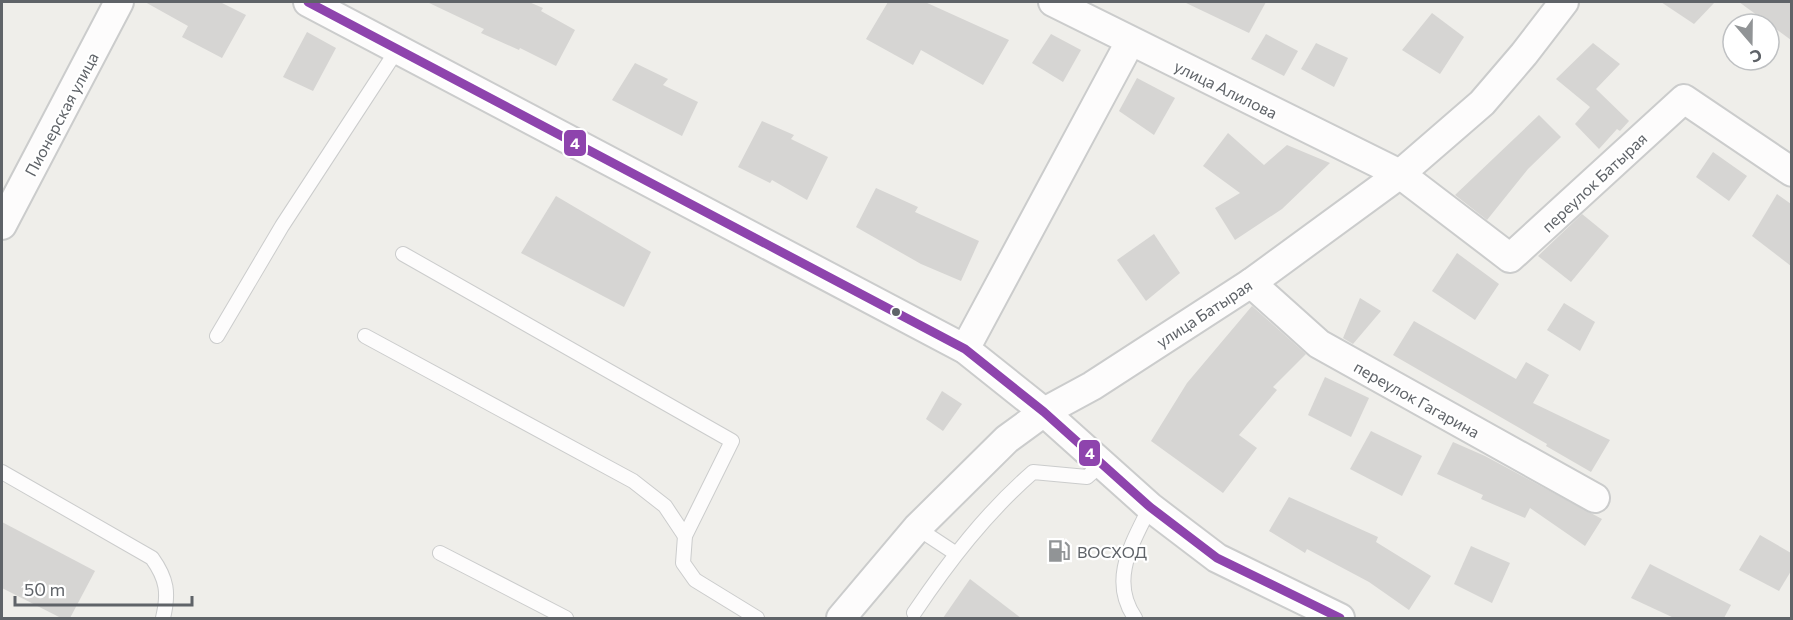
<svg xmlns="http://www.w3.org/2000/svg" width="1793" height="620" font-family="Commissioner,sans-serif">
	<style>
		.building { fill: #d6d5d3 }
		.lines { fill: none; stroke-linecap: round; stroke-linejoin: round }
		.lane-casing { stroke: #cbcccc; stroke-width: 16 }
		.street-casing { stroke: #cbcccc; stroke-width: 32 }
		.lane { stroke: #fdfcfc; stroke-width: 14 }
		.street { stroke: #fdfcfc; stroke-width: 28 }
		.bus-1-casing { stroke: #fff; stroke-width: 14 }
		.bus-1 { stroke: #8e44ad; stroke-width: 9 }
		.bus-dot { fill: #5f6368; stroke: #fff; stroke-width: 2 }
		.labels { text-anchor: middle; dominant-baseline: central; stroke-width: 4.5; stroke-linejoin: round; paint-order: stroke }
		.street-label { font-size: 16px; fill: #5f6368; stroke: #fff }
		.poi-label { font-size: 16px; fill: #5f6368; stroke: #fff; text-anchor: start }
		.line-badge { stroke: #fff; stroke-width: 2 }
		.badge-label { font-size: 16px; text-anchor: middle; font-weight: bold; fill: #fff }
	</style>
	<rect width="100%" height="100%" fill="#efeeea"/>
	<g class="building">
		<polygon points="145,2 220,2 246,15 222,58 182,37 188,26"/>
		<polygon points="427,2 529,2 543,8 541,11 575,30 556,66 520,48 519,50 481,33 484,29"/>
		<polygon points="888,2 925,2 1009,40 983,85 921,50 913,65 866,39"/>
		<polygon points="1184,2 1266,2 1249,33"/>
		<polygon points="1661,2 1715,2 1694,24"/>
		<polygon points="1739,2 1791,2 1791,40"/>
		<polygon points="1432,13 1464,37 1440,74 1402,50"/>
		<polygon points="307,32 336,48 313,91 283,77"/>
		<polygon points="1051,34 1081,50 1063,82 1032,63"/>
		<polygon points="1266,34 1298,51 1284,76 1251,59"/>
		<polygon points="1316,43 1348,58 1334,87 1301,69"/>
		<polygon points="1593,43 1620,64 1596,89 1629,121 1620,131 1617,129 1599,149 1575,124 1590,107 1556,79"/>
		<polygon points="635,63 668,79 663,85 698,102 682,136 612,100"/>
		<polygon points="1137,78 1175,98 1154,135 1119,111"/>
		<polygon points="1539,115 1561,137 1528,169 1487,220 1455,195"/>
		<polygon points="762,121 794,135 791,139 828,157 807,200 772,180 770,183 738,167"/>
		<polygon points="1228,133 1264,165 1287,145 1330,163 1282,209 1235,240 1215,208 1240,193 1203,166"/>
		<polygon points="1713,152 1747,176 1729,201 1696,177"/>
		<polygon points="876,188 918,207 915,212 979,241 961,281 921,264 856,227"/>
		<polygon points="1777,194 1791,204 1791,266 1752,236"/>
		<polygon points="556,196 651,252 624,307 521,253"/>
		<polygon points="1582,214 1609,236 1571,282 1538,256"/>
		<polygon points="1154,234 1180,273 1146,301 1117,260"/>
		<polygon points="1457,253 1499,284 1475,320 1432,291"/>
		<polygon points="1360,298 1381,311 1353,344 1343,338"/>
		<polygon points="1564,303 1595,322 1580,351 1547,330"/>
		<polygon points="1252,306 1306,354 1273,387 1277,390 1239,435 1257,448 1223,493 1151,441 1187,383"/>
		<polygon points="1414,321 1516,379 1526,362 1549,375 1533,403 1610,440 1591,472 1546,446 1547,444 1393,355"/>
		<polygon points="1325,377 1369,398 1351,437 1308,415"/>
		<polygon points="942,391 962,404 943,431 926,419"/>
		<polygon points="1371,431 1422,456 1402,496 1350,469"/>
		<polygon points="1453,442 1485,456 1602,519 1585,546 1530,508 1525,518 1481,499 1483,495 1437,474"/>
		<polygon points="1289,497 1378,537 1376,542 1431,576 1409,610 1369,582 1307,549 1305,553 1269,531"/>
		<polygon points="2,522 95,571 70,618 61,618 2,588"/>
		<polygon points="1760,535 1791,553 1791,571 1779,591 1739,570"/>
		<polygon points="1471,546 1510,563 1492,603 1454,584"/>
		<polygon points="1650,564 1731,605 1724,618 1674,618 1631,598"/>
		<polygon points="970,579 1021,618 943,618"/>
	</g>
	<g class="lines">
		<g class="lane-casing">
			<g id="lane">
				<polyline points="403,254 732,441 685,536 683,563 695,580 757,618"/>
				<polyline points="217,336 282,226 397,50"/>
				<polyline points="365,336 633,481 665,506 685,536"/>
				<path d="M 2,472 L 152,558 C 167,579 169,593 163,618"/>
				<polyline points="917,528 955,553"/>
				<polyline points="440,553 566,618"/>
				<path d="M 914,613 C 949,561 986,513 1033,472 L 1087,477 L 1103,463"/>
				<path d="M 1135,618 C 1109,580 1132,544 1150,507"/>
			</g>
		</g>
		<g class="street-casing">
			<g id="street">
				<polyline points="308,2 965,349 1044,412 1150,507 1217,558 1340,618"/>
				<polyline points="1053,2 1400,174 1510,258 1684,99 1792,172"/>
				<polyline points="2,225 119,2"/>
				<polyline points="1251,283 1319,344 1595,498"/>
				<polyline points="965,349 1130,42"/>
				<polyline points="841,618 917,528 1007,439 1044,412 1092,386 1251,283 1400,174 1482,103 1524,54 1564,2"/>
			</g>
		</g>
		<use href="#lane" class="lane"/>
		<use href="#street" class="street"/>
		<g class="bus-1-casing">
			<polyline id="bus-1" points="308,2 965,349 1044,412 1150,507 1217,558 1340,618"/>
		</g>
		<use href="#bus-1" class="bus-1"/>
	</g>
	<defs>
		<g id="fuel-bare" transform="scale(1.8)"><path d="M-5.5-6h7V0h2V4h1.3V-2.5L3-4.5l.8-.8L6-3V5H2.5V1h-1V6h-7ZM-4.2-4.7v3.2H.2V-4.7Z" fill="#919496" stroke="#fff" stroke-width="2.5" paint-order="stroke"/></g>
	</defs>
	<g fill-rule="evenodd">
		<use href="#fuel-bare" x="1059" y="551"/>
	</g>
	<circle class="bus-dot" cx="896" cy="312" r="5"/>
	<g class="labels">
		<g class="street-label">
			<text transform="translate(1226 89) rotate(26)">улица Алилова</text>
			<text transform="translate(61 114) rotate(-62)">Пионерская улица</text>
			<text transform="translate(1594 182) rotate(-43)">переулок Батырая</text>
			<text transform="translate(1204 313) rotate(-33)">улица Батырая</text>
			<text transform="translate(1417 399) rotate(29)">переулок Гагарина</text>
		</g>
		<g class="poi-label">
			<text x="1077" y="551">ВОСХОД</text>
		</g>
	</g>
	<g class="line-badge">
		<rect x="563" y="129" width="24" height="28" rx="6" fill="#8e44ad"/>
		<rect x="1078" y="439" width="23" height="28" rx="6" fill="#8e44ad"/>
	</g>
	<g class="badge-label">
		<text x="575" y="149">4</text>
		<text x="1090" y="459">4</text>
	</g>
	<rect width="1793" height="620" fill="none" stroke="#5f6368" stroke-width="6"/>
	<g transform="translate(1751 42) rotate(160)"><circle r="28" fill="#ffffff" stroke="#bfc1c3" stroke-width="1.5"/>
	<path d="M0-4.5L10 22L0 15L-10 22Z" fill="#919496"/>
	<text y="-9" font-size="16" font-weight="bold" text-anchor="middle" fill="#5f6368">С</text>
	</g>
	<path d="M15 596v9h177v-9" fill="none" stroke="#5f6368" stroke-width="3"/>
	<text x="24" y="596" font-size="18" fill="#5f6368" stroke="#ffffff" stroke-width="4.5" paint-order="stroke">50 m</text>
</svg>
